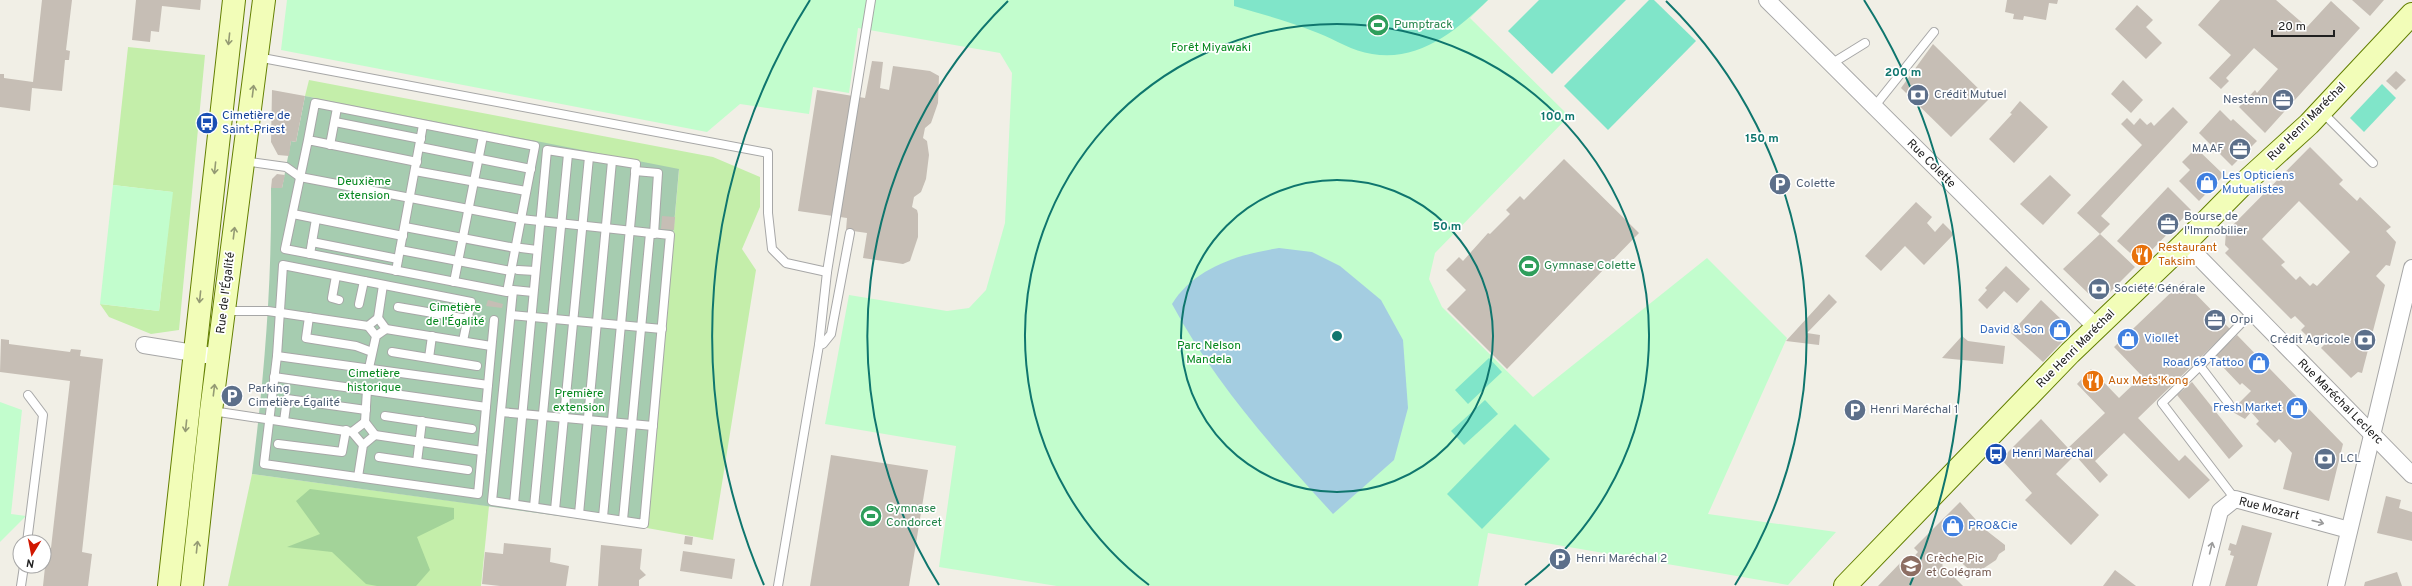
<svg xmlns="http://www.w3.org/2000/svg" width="2412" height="586" font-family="Overpass,sans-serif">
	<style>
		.grass { fill: #c4eeaa }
		.forest { fill: #a3d399 }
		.cemetery { fill: #a6ccb0 }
		.park { fill: #c2fdcd }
		.pitch { fill: #80e5c9 }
		.water { fill: #a4cde1 }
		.building { fill: #c6beb5; fill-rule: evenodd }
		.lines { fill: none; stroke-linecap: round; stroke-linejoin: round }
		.lane-casing { stroke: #a7a7a7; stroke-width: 10 }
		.street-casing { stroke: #a7a7a7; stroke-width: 18 }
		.secondary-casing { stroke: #637f00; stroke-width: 24 }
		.lane { stroke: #fff; stroke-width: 8 }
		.street { stroke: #fff; stroke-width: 16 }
		.secondary { stroke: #f2fdb8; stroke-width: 22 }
		.oneway { stroke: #949a74 }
		.oneway2 { stroke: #9b9b9b }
		.ring { fill: none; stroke: #0f766e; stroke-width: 2 }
		.labels { text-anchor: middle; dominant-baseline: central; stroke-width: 3.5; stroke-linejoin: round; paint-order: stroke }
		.leisure-label { font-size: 12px; fill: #27864d; stroke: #fff; text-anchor: start }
		.park-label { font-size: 12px; fill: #05881e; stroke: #fff }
		.service-label { font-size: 12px; fill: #4e5e75; stroke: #fff; text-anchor: start }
		.transit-label { font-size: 12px; fill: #164399; stroke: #fff; text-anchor: start }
		.street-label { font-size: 12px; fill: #202020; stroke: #fff }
		.shop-label { font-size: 12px; fill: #366cbe; stroke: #fff; text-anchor: start }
		.food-label { font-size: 12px; fill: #c56008; stroke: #fff; text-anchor: start }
		.education-label { font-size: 12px; fill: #785e54; stroke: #fff; text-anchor: start }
		.centre { fill: #0f766e; stroke: #fff; stroke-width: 2 }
		.ring-label { font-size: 12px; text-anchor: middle; font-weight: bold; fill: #0f766e; stroke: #fff; stroke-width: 3.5; stroke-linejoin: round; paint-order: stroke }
	</style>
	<rect width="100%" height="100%" fill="#f1efe6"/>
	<g class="grass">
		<polygon points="128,47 205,55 179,330 151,334 109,317 100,304 159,311 172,192 113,185"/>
		<polygon points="309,80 713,157 760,177 760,207 742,249 756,270 713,540 647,528 679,170 305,96"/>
		<polygon points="252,474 489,506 481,586 228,586"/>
	</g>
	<polygon class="forest" points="310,489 454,508 454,519 417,537 430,570 416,586 377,586 366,584 332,552 287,547 320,534 296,501"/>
	<path class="cemetery" d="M 305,96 L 679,169 L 647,528 L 252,474 C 264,379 272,284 271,188 L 282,188 L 291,141 L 296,142 Z"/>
	<g class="park">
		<polygon points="287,0 1488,0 1470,18 1569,116 1435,253 1429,279 1442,307 1533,397 1707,258 1787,338 1708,514 1836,532 1788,585 1488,533 1478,586 1057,586 939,567 956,446 825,424 849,295 947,311 969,308 986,290 1005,223 1012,73 1000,53 858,28 849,93 813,87 809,114 740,104 707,132 281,50"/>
		<polygon points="113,185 173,192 159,311 100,304"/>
		<polygon points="0,402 22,410 11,514 26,516 0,542"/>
	</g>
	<g class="pitch">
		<path d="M 1234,0 L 1488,0 C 1456,31 1419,62 1372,54 C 1352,51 1336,40 1318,33 C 1291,22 1262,14 1234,6 Z"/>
		<polygon points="1539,0 1626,0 1552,74 1508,31"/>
		<polygon points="1649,0 1654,0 1696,41 1608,130 1564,86"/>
		<polygon points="2382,84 2396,98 2364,132 2350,118"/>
		<polygon points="1489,358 1502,372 1468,404 1455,390"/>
		<polygon points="1485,400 1498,414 1464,445 1451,431"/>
		<polygon points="1515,424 1550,459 1482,529 1447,494"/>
	</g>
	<path class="water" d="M 1279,248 L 1312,252 L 1340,266 L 1381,300 L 1403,340 L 1408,408 L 1394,460 L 1333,514 C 1273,448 1214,382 1172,304 C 1194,268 1239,254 1279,248 Z"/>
	<g class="building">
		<polygon points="42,0 72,0 66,50 70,51 69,60 65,60 62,91 32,88 30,111 0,107 0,74 4,74 4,78 33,82"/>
		<polygon points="136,0 201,0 200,10 162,6 159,32 151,31 150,42 132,40"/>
		<polygon points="2007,0 2058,0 2057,4 2049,3 2046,20 2024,16 2023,20 2013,19 2014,14 2005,12"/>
		<polygon points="2220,0 2276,0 2307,27 2331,1 2360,28 2265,133 2239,107 2255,90 2257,93 2278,69 2254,48 2226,78 2229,81 2221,89 2209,78 2231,55 2198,25"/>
		<polygon points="2352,0 2384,0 2370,16"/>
		<polygon points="2137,5 2153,20 2146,27 2162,43 2146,59 2115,29"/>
		<polygon points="1933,44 1989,99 1951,137 1901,88"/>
		<polygon points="872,61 883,62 880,88 889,90 893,66 930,71 939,76 938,103 931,123 925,128 923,138 927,141 929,155 926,179 921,192 914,197 912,207 917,210 918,214 918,237 910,261 903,264 863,258 867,233 846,230 847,218 798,211 817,90 865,98"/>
		<polygon points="2396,71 2406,80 2396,90 2386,81"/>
		<polygon points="2123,80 2143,100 2131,113 2111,94"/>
		<polygon points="272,90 305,96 296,142 291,141 289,156 278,155 271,142"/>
		<polygon points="2020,101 2048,127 2014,163 1989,139 2012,114 2010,113"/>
		<polygon points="2173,107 2188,122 2101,216 2110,224 2100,234 2135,267 2108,294 2090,295 2063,269 2100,234 2077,213 2142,145 2121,124 2127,118 2134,125 2140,118 2147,125 2151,122 2154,126"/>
		<polygon points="2220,110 2231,121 2233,119 2257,141 2232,166 2199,133"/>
		<path d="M 2310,147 L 2343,180 L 2339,184 L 2357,201 L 2360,197 L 2391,227 L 2386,231 L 2396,242 L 2390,266 L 2386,265 L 2376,276 L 2385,285 L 2362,373 L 2358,372 L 2351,378 L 2321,348 L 2325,344 L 2319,338 L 2314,343 L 2301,330 L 2305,326 L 2295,316 L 2291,319 L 2225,253 L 2229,249 L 2225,245 L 2226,232 ZM 2299,201 L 2350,252 L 2317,286 L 2313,283 L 2310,286 L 2300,276 L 2296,280 L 2281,265 L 2285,262 L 2262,239 Z"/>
		<polygon points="2196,148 2224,175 2199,201 2179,181 2190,170 2182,162"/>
		<polygon points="1564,159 1639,233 1507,369 1447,309 1466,290 1446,270 1459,257 1463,261 1488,233 1490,234 1510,214 1506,210 1520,196 1524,200"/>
		<polygon points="277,174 285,175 282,188 271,188 272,179"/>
		<polygon points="2050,175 2071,195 2043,225 2020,204"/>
		<polygon points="2168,187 2191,210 2140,262 2117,241"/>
		<polygon points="1916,202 1932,217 1927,223 1935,232 1943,223 1954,234 1924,265 1905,246 1881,271 1865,256"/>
		<polygon points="662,216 675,217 674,230 661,229"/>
		<polygon points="2006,266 2030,289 2017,303 2004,291 1987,309 1978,300 1987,290 1985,288"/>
		<polygon points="2183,281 2230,329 2138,418 2179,461 2185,455 2210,480 2189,499 2124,433 2095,461 2108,475 2100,483 2075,455 2056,474 2099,515 2071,545 2025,500 2032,493 2001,459 2041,419 2068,448 2105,413 2077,384 2091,369 2119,398 2142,376 2114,347"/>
		<polygon points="1829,294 1837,302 1807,333 1820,335 1819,345 1786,341"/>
		<polygon points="488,300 503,304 502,308 486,306"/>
		<polygon points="2041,300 2063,321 2064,340 2043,362 2011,333"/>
		<polygon points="2237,335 2343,444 2329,501 2283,489 2292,453 2279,439 2275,443 2256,424 2259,421 2251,412 2245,419 2231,411 2251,391 2242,383 2240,385 2222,366 2225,364 2216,355"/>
		<polygon points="1962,336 1968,341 2005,346 2003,364 1942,358"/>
		<polygon points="1,339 9,340 9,344 70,352 71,349 81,350 80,356 103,359 82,552 92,554 88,586 43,586 47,548 51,548 70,381 0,372"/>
		<polygon points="2192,382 2243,446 2229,459 2177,395"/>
		<polygon points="831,455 928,470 909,586 810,586"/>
		<polygon points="2386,496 2401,500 2399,508 2412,512 2412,541 2377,533"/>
		<polygon points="1960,502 1977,521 1984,525 1987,531 2005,545 2005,550 1999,554 1996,560 1984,568 1981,575 1976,576 1952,554 1942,565 1963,586 1878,586 1904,559 1908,563 1918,552 1914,548"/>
		<polygon points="2242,525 2272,533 2257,586 2225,586 2234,556 2230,555 2231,551 2228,550 2230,543 2236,545"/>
		<polygon points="685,536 693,537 692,545 684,544"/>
		<polygon points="504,543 551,548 550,562 569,566 566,586 500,586 482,584 485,552 503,554"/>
		<polygon points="601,545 642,549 640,569 646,575 639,580 639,586 598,586"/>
		<polygon points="683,551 735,559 732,579 680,571"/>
		<polygon points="2115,570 2136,586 2103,586"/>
		<polygon points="2397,572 2402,586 2364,586 2365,582"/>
	</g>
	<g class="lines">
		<g class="lane-casing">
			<g id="lane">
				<polyline points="257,57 768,153 768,213 772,249 786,263 827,272"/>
				<polyline points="1831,64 1865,43"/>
				<polyline points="1874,107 1934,32"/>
				<polyline points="2321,111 2373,163"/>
				<polyline points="335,122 421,139"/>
				<polyline points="308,140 285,249 507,292 535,146 315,103 308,140 417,162"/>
				<polyline points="330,145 337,108"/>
				<polyline points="420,147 531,169"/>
				<polyline points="244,161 286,167 300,177 521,219 670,235 644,524 492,501 513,290 533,292"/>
				<polyline points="415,171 526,191"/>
				<polyline points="635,171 658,173 654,234"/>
				<polyline points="293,214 403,236"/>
				<polyline points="405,227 515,248"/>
				<polyline points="312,242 398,259"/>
				<polyline points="521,248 537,250"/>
				<polyline points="400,250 511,271"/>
				<polyline points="310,254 316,219"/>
				<polyline points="518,270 535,271"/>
				<polyline points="396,271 423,125"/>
				<polyline points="336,276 332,298 339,300"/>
				<polyline points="454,282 483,136"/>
				<polyline points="359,304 364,281"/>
				<polyline points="398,307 468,319"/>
				<polyline points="225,311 268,311 368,326"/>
				<polyline points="511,315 662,329"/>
				<polyline points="309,317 306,338 356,346 372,352"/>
				<polyline points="378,318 383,285"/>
				<polyline points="386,329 491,346"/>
				<polyline points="463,341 471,302 283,265 277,356 264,464 478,494 494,320"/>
				<polyline points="819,345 823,344 831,334 850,233"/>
				<polyline points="392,352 477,366"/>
				<polyline points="277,356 488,385"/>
				<polyline points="429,358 432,336"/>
				<polyline points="2200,366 2252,312"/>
				<polyline points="369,368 376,336 386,329 378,318 368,326 376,336"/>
				<polyline points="274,377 486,407"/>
				<polyline points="2229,404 2200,366 2162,403 2235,499"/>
				<polyline points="212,411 352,432"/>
				<polyline points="501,412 653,426"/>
				<polyline points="385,416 472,429"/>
				<polyline points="284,421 287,399 366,410"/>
				<polyline points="365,422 367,390"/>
				<polyline points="375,435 482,451"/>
				<polyline points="278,444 342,452 346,430"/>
				<polyline points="379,457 468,470"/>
				<polyline points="417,462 422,421"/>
				<polyline points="358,477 363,445 375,435 365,422 352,432 363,445"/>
				<polyline points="514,504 547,150 636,164 603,517"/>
				<polyline points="534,507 568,154"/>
				<polyline points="555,510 589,157"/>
				<polyline points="579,514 612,161"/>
				<polyline points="623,520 650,233"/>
				<polyline points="27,542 43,415 28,395"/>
				<polyline points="21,586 24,566"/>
				<polyline points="778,586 819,345 827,272 871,0"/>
			</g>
		</g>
		<g class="street-casing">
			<g id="street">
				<polyline points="1767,0 2097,328"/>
				<polyline points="2185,243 2412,475"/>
				<polyline points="144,345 206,355"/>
				<polyline points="2201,586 2220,511 2235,499 2349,530"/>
				<polyline points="2336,586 2412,268"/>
			</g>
		</g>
		<g class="secondary-casing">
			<g id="secondary">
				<polyline points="169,586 234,0"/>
				<polyline points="192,586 211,411 264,0"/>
				<polyline points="1845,586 2070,353 2185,243 2242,185 2309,124 2412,14"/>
			</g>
		</g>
		<use href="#lane" class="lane"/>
		<use href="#street" class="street"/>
		<use href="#secondary" class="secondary"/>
	</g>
	<defs><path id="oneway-shaft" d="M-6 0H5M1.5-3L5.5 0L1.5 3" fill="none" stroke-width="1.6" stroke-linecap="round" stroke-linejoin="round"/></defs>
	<g class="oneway">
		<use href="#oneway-shaft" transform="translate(229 39) rotate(96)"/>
		<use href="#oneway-shaft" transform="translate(253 91) rotate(-83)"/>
		<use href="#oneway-shaft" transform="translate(215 168) rotate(96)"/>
		<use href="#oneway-shaft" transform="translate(234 233) rotate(-83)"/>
		<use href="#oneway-shaft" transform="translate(200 297) rotate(96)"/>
		<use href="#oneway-shaft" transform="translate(214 390) rotate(-83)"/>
		<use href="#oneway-shaft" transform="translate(186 426) rotate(96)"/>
		<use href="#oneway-shaft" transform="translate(197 547) rotate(-84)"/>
	</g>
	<g class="oneway2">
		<use href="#oneway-shaft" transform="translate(2318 522) rotate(15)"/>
		<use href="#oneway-shaft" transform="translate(2211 548) rotate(-76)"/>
	</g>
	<g class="ring">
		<circle cx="1337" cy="336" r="156"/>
		<path d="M1149 585A312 312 0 1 1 1525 585"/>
		<path d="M939 585A469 469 0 0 1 1008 1M1666 1A469 469 0 0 1 1735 585"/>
		<path d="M764 585A625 625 0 0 1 810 0M1864 0A625 625 0 0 1 1910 585"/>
	</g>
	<defs>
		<g id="stadium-disc" transform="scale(1.15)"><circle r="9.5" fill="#2e9e5b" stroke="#fff"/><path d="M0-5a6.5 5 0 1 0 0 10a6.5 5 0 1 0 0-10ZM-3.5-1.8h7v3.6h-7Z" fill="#fff"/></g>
		<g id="bank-disc" transform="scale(1.15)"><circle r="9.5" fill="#5c6f8a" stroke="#fff"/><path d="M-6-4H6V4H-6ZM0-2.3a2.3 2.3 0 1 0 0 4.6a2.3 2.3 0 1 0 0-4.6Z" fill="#fff"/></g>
		<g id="office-disc" transform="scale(1.15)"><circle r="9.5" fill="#5c6f8a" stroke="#fff"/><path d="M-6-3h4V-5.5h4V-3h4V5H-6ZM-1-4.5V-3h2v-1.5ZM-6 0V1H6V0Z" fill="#fff"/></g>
		<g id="bus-disc" transform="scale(1.15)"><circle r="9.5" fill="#1a4fb4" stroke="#fff"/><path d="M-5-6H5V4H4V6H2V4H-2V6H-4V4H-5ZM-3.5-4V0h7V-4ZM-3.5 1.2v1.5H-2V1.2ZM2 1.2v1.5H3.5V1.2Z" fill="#fff"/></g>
		<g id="shop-disc" transform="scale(1.15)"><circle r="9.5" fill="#3f7fe0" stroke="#fff"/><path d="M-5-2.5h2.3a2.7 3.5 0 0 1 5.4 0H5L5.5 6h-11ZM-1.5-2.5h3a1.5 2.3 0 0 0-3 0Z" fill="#fff"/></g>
		<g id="parking-disc" transform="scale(1.15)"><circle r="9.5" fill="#5c6f8a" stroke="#fff"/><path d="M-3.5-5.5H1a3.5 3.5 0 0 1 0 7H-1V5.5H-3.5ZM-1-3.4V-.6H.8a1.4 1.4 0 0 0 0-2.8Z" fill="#fff"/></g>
		<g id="restaurant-disc" transform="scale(1.15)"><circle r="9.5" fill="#e8710a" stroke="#fff"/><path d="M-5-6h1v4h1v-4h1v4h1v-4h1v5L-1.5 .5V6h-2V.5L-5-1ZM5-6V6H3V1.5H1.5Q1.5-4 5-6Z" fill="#fff"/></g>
		<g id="school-disc" transform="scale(1.15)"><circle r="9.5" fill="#8d6e63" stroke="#fff"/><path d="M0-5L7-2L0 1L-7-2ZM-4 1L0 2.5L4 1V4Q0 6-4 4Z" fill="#fff"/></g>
	</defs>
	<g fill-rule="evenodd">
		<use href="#stadium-disc" x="1378" y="25"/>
		<use href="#bank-disc" x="1918" y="95"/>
		<use href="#office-disc" x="2283" y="100"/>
		<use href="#bus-disc" x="207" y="123"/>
		<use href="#office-disc" x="2240" y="149"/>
		<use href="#shop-disc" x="2207" y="183"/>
		<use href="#parking-disc" x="1780" y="184"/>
		<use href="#office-disc" x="2168" y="224"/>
		<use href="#restaurant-disc" x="2142" y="255"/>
		<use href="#stadium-disc" x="1529" y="266"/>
		<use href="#bank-disc" x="2099" y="289"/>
		<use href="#office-disc" x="2215" y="320"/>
		<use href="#shop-disc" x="2060" y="330"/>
		<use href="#shop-disc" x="2128" y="339"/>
		<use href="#bank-disc" x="2365" y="340"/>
		<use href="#shop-disc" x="2259" y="363"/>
		<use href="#restaurant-disc" x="2093" y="381"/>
		<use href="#parking-disc" x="232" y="396"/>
		<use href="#shop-disc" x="2297" y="408"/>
		<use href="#parking-disc" x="1855" y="410"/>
		<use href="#bus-disc" x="1996" y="454"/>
		<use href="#bank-disc" x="2325" y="459"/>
		<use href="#stadium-disc" x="871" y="516"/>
		<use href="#shop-disc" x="1953" y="526"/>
		<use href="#parking-disc" x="1560" y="559"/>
		<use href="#school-disc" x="1911" y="566"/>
	</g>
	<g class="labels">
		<g class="leisure-label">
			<text x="1394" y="25">Pumptrack</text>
			<text x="1544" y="266">Gymnase Colette</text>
			<text x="886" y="509">Gymnase<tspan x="886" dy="14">Condorcet</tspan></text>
		</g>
		<g class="park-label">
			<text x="1211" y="48">Forêt Miyawaki</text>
			<text x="364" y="182">Deuxième<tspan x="364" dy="14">extension</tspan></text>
			<text x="455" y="308">Cimetière<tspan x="455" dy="14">de l'Égalité</tspan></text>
			<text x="1209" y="346">Parc Nelson<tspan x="1209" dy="14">Mandela</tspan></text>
			<text x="374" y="374">Cimetière<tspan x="374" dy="14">historique</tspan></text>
			<text x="579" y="394">Première<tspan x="579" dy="14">extension</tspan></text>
		</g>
		<g class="service-label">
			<text x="1934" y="95">Crédit Mutuel</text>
			<text x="2268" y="100" text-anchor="end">Nestenn</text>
			<text x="2224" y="149" text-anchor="end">MAAF</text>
			<text x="1796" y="184">Colette</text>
			<text x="2184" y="217">Bourse de<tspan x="2184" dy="14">l'Immobilier</tspan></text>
			<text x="2114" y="289">Société Générale</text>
			<text x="2230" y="320">Orpi</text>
			<text x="2350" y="340" text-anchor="end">Crédit Agricole</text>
			<text x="248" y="389">Parking<tspan x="248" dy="14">Cimetière Égalité</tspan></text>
			<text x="1870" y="410">Henri Maréchal 1</text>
			<text x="2340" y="459">LCL</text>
			<text x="1576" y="559">Henri Maréchal 2</text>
		</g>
		<g class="transit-label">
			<text x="222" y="116">Cimetière de<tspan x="222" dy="14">Saint-Priest</tspan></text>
			<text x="2012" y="454">Henri Maréchal</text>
		</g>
		<g class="street-label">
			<text transform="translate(2307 122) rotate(-45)">Rue Henri Maréchal</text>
			<text transform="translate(1931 164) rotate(45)">Rue Colette</text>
			<text transform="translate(226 293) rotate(-83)">Rue de l'Égalité</text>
			<text transform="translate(2076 349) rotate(-45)">Rue Henri Maréchal</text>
			<text transform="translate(2340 402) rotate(45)">Rue Maréchal Leclerc</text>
			<text transform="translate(2269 509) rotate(14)">Rue Mozart</text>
		</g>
		<g class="shop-label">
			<text x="2222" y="176">Les Opticiens<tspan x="2222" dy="14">Mutualistes</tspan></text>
			<text x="2044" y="330" text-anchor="end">David &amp; Son</text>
			<text x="2144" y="339">Viollet</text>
			<text x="2244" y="363" text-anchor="end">Road 69 Tattoo</text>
			<text x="2282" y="408" text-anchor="end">Fresh Market</text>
			<text x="1968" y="526">PRO&amp;Cie</text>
		</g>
		<g class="food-label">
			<text x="2158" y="248">Restaurant<tspan x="2158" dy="14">Taksim</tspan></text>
			<text x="2108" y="381">Aux Mets'Kong</text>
		</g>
		<g class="education-label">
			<text x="1926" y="559">Crèche Pic<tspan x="1926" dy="14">et Colégram</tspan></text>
		</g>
	</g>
	<circle cx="1337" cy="336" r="6" class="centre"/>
	<g class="ring-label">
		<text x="1903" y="76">200 m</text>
		<text x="1558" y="120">100 m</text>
		<text x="1762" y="142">150 m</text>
		<text x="1447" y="230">50 m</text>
	</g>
	<g transform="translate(32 554) rotate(190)"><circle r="19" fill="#ffffff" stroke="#a6a6a6"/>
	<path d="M0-3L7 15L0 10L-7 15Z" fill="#d11700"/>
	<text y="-6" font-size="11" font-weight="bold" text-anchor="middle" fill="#202020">N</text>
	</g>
	<path d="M2272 30v6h62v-6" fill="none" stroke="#202020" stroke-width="2"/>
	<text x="2278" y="30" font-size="12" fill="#202020" stroke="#ffffff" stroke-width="3" paint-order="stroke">20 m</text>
</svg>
